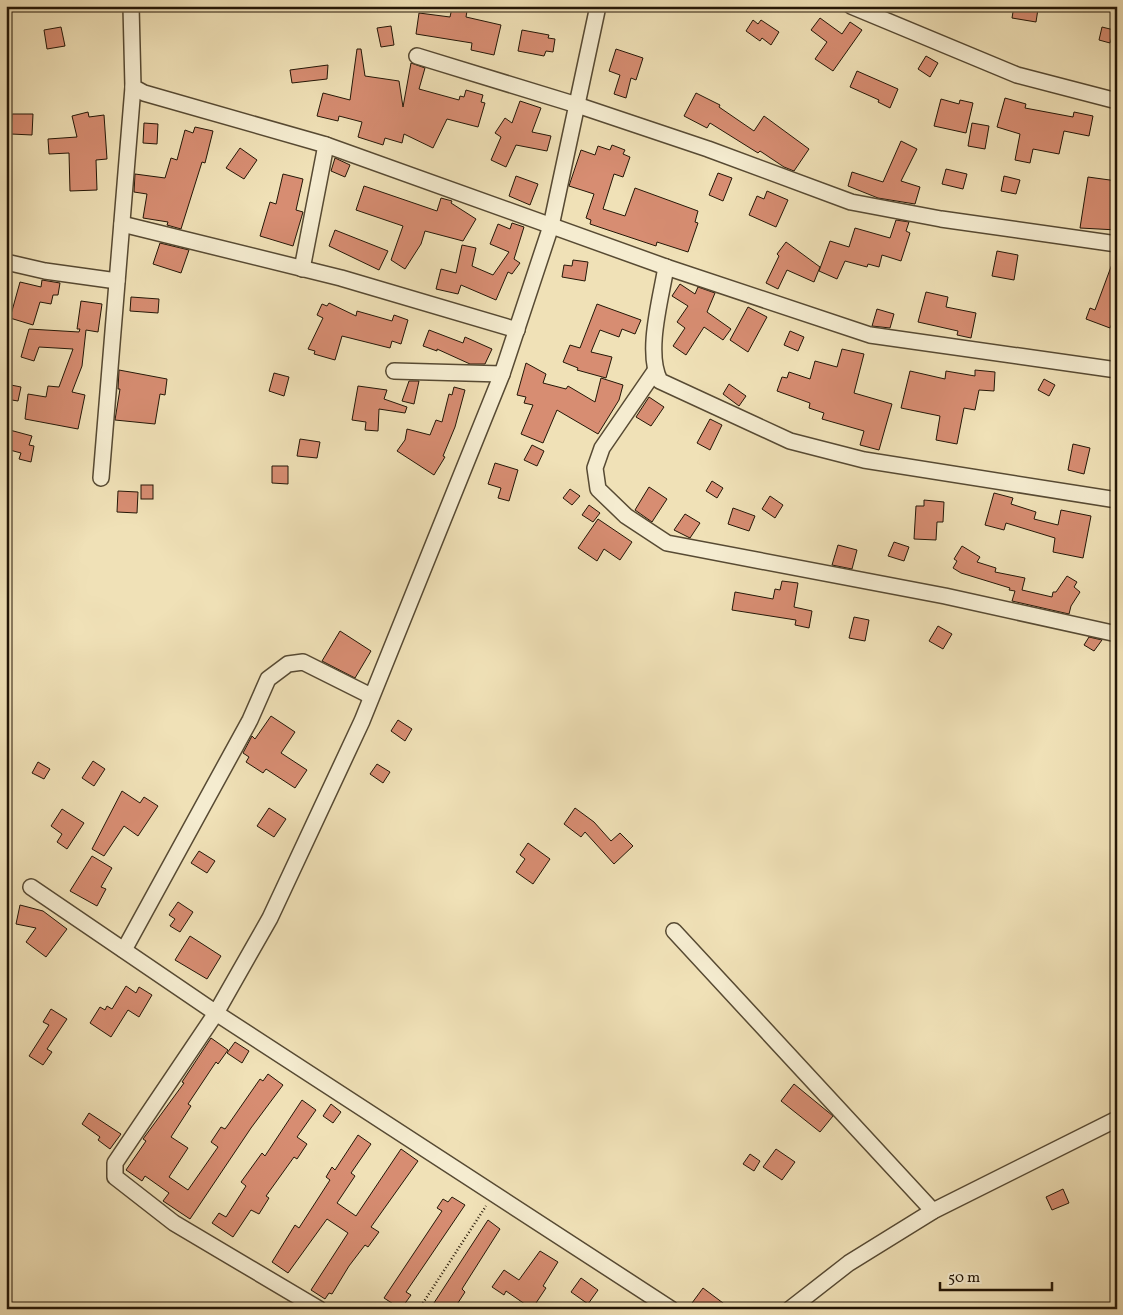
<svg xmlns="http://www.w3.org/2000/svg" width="1123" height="1315" font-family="Vollkorn,serif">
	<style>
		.building { fill: #d78d72; stroke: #241707 }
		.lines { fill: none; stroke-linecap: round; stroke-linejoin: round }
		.street-casing { stroke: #574a33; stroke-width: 18 }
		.path { stroke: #241707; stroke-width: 2.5; stroke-dasharray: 1 2.5; stroke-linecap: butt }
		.street { stroke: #f5ecd0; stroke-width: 15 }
	</style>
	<rect width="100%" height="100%" fill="#f0e1b7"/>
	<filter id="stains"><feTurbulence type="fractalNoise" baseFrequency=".004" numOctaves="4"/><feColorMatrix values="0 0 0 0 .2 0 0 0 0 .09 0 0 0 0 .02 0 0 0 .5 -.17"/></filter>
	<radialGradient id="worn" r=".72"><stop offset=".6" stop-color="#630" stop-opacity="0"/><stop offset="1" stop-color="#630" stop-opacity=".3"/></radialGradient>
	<g class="building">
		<polygon points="1014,6 1038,9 1036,22 1012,18"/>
		<polygon points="452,8 467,11 466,17 501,25 494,55 471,50 472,43 416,34 419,13 450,17"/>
		<polygon points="820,18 842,34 850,22 862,30 833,71 815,59 827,42 811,30"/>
		<polygon points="753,20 758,24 761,20 779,32 771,45 762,38 760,41 746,31"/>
		<polygon points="391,26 394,45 381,47 377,28"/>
		<polygon points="61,27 65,46 47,49 44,30"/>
		<polygon points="1102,27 1114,30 1110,43 1099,40"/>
		<polygon points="522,30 549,35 548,38 555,39 553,52 546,51 544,56 518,51"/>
		<polygon points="357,49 361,49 365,76 399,81 403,107 411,63 425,68 419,89 459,100 460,96 464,97 466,90 483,95 481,102 485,103 478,127 447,119 433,148 404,134 402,143 385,138 383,145 358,137 362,122 339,116 338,121 317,116 323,93 350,100"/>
		<polygon points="616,49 643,58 636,80 631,78 626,98 614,94 620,75 609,71"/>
		<polygon points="926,56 938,63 930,77 918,69"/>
		<polygon points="328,65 327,79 292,83 290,70"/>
		<polygon points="857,71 898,89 890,108 878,102 879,100 850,87"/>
		<polygon points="696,93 720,105 719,107 754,131 764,116 809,149 794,171 784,167 760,151 758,153 710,123 707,128 684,116"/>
		<polygon points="1005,98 1026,104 1025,108 1073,117 1074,112 1093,116 1089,136 1064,131 1059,154 1033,149 1030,163 1015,160 1020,134 997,127"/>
		<polygon points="941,99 959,104 960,100 973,103 966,133 934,126"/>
		<polygon points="520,101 541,108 532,132 551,136 547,151 516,145 506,167 491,160 501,137 495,133 505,118 512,123"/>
		<polygon points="88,112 89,117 104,115 107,159 96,160 97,190 70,191 69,153 49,154 48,139 77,137 72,116"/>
		<polygon points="12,114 33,114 32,135 11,134"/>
		<polygon points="144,123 158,124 157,144 143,143"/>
		<polygon points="972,123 989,126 985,149 968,146"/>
		<polygon points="195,127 213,131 205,163 202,162 181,229 167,225 168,222 143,218 147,194 134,192 135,174 165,178 171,158 177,160 185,130 193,133"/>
		<polygon points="901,141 917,149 901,181 920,187 915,204 878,198 848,186 852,172 883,182"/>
		<polygon points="612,145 625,150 623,154 630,157 623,177 614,174 603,209 625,216 635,188 698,211 695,222 698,223 688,252 657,242 656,246 590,224 591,220 586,218 594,194 569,186 581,150 595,155 598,146 610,150"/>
		<polygon points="240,148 257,160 244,179 226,168"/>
		<polygon points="335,158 350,165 345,177 331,171"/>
		<polygon points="946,169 967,174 963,189 942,184"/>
		<polygon points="718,173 732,178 723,201 709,195"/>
		<polygon points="283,174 303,179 296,210 303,212 293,246 260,236 270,202 276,204"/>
		<polygon points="516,176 538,184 530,205 509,196"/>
		<polygon points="1004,176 1020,180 1016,194 1001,191"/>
		<polygon points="1088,177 1117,181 1117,230 1080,228"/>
		<polygon points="364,186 437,211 441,198 452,201 451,203 476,219 463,241 425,231 421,244 405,269 391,260 403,226 356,210"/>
		<polygon points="767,191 788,200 776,227 749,215 757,196 764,199"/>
		<polygon points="896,220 909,222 906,231 910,233 901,261 882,255 879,267 868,264 867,267 845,261 837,279 819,271 830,241 849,247 855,228 890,238"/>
		<polygon points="512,223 524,227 514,259 520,263 512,274 508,272 496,300 461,285 458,294 436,289 441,269 456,273 462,245 476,248 472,266 493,275 509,252 490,244 498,224 510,229"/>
		<polygon points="335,230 388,251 379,270 329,246"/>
		<polygon points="786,242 820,267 814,282 787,270 778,289 766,283 779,256 777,254"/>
		<polygon points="160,243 189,250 181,273 153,264"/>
		<polygon points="997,251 1018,255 1014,280 992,276"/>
		<polygon points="1115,256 1117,311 1110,328 1086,319 1090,308 1095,310"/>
		<polygon points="573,260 588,262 585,281 562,277 564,265 572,266"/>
		<polygon points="42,280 60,283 58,295 53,295 51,304 40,302 33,325 10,318 20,282 41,287"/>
		<polygon points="680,284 695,294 698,287 715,293 707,312 731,329 723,340 704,327 686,355 673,346 685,328 677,322 688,306 672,296"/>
		<polygon points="926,292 948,297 946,307 976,313 971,338 957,335 958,331 918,322"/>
		<polygon points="131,297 159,299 158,313 130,311"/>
		<polygon points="81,301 102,304 98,332 86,330 82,366 72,392 85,395 78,429 25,419 28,394 46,397 48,386 59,387 73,349 39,347 34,361 21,357 29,329 79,332 80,329 77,329"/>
		<polygon points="329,303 356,316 357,311 392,321 394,315 408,320 401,344 392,341 390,348 342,336 335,360 314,354 315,351 308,349 323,318 317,315 322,304 327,306"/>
		<polygon points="597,304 641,320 635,334 622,329 619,337 600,330 591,352 612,357 606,378 577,370 578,368 563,362 570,345 580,348"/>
		<polygon points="748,307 767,317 748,352 730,340"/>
		<polygon points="877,309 894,314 890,328 872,326"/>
		<polygon points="429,330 463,343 465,337 492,349 485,364 470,364 437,349 437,351 423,346"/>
		<polygon points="790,331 804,337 798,351 784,345"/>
		<polygon points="842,349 864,354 854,393 892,404 879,450 860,445 864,431 822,419 824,413 809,408 810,403 777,391 782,377 787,378 789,372 810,379 815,361 837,367"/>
		<polygon points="526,363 546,374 543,383 566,389 568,386 595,402 601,378 623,385 619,400 598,434 557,410 543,443 521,434 533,405 524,403 526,397 517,395"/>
		<polygon points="119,370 167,379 165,395 160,394 155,424 115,420 120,389 118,389"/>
		<polygon points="975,370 995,372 994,391 979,390 975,410 964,408 957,444 936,440 940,416 901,408 910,371 945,379 946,371 975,376"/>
		<polygon points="274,373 289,377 284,396 269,391"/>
		<polygon points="1044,379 1055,385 1049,396 1038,390"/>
		<polygon points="409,381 419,381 414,404 402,401"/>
		<polygon points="6,384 21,387 18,401 6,399"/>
		<polygon points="729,384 746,396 739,406 723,394"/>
		<polygon points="358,386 387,390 384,399 407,407 405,413 379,409 378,431 365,430 366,422 352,420"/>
		<polygon points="454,387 465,390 455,427 443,456 445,457 434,475 397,451 405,440 407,429 430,435 436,420 442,422 449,394 452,395"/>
		<polygon points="649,397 664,407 651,426 636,417"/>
		<polygon points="710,419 722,425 710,450 697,443"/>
		<polygon points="6,429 32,436 29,445 34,446 31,462 19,459 21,453 6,449"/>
		<polygon points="300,439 320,442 317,458 297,456"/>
		<polygon points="1073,444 1090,448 1084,474 1068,470"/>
		<polygon points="532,445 544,451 537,466 524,460"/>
		<polygon points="495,463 518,470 509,501 498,498 501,488 488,484"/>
		<polygon points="272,466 288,466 288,484 272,483"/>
		<polygon points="712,481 723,488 717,498 706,491"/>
		<rect x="141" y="485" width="12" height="14"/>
		<polygon points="649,487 667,499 652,522 635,510"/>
		<polygon points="570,489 580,496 572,505 563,498"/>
		<polygon points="118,491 138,492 137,513 117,512"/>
		<polygon points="994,493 1013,498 1011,504 1036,512 1034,519 1058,525 1061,510 1091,516 1083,558 1053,552 1055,538 1006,523 1004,530 985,525"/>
		<polygon points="770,496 783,505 775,518 762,509"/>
		<polygon points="924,500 944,502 943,522 937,522 936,540 914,539 916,506 924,506"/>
		<polygon points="589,505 600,513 593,522 582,515"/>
		<polygon points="733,508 755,516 749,531 728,524"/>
		<polygon points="685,514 700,523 690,538 674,530"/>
		<polygon points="598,519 632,542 620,560 604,549 597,561 578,548"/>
		<polygon points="894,542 909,547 904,561 888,556"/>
		<polygon points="838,545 857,550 852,569 832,565"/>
		<polygon points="962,546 980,557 977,562 996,568 995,572 1025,578 1022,590 1052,597 1053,592 1056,592 1067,576 1077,582 1074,587 1080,592 1071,606 1069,614 1012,601 1015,591 1009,590 1010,588 961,573 953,568 957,561 954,559"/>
		<polygon points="782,581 798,583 794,607 812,611 809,628 795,625 796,620 732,610 735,592 773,599 775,589 780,590"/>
		<polygon points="854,617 869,620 865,641 849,638"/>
		<polygon points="938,626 952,634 943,649 929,641"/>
		<polygon points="340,631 371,651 355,678 322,661"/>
		<polygon points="1089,637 1102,640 1094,651 1084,645"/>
		<polygon points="271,716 295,732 281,753 307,770 295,788 266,769 263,773 246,762 249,757 243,753 252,736 255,739"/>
		<polygon points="398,720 412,729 405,741 391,731"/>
		<polygon points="93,761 105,769 94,786 82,778"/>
		<polygon points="38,762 50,769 44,779 32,773"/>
		<polygon points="377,764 390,772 383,783 370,774"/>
		<polygon points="122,791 140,803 144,797 158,806 138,836 124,826 104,856 92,849"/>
		<polygon points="269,808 286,819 274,837 257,826"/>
		<polygon points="575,808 594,822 611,841 620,833 633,846 614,864 585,832 581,837 564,824"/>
		<polygon points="62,809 84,823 67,849 57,842 62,834 51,826"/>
		<polygon points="528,843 550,859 533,884 516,872 525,859 520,855"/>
		<polygon points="199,851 215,861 207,873 191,863"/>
		<polygon points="92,856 112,868 101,887 106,889 97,906 70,891"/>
		<polygon points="178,902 193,912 180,932 170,926 175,919 169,915"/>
		<polygon points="20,905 43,911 67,929 46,957 26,942 36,928 16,924"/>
		<polygon points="190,936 221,956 207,979 175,960"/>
		<polygon points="126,986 136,993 139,987 152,995 139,1017 128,1010 111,1037 90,1023 100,1007 105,1010 107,1006 112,1009"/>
		<polygon points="51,1009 67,1019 47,1049 52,1052 43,1065 29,1056 49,1025 43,1022"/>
		<polygon points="211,1038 228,1050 218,1064 216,1062 188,1104 191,1106 171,1137 188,1148 169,1177 188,1190 218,1147 211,1142 221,1127 225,1129 228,1125 260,1079 263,1081 268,1074 283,1085 251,1128 190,1219 163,1201 169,1193 145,1176 142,1181 126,1170 146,1141 143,1139 184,1083 182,1082"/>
		<polygon points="235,1042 249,1051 242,1063 227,1053"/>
		<polygon points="794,1084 833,1116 820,1132 781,1101"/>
		<polygon points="302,1100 316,1110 297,1137 307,1144 297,1159 294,1157 266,1196 269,1198 259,1214 251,1210 233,1237 212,1223 219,1213 226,1217 246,1186 241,1182 262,1153 265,1156"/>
		<polygon points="331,1104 341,1112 333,1123 323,1116"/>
		<polygon points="89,1113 121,1134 110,1149 98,1140 100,1137 82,1124"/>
		<polygon points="358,1135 371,1144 351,1173 355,1176 337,1203 356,1216 401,1149 418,1161 371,1227 379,1232 368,1247 365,1245 349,1266 332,1294 329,1293 325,1299 311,1290 348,1233 327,1219 288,1273 272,1262 295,1225 299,1228 330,1180 326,1177 332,1167 335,1170"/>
		<polygon points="776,1149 795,1162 782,1180 763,1167"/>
		<polygon points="750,1154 760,1161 754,1171 743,1164"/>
		<polygon points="1063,1189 1069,1203 1052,1210 1046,1197"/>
		<polygon points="452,1197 465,1205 406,1292 411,1295 401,1309 384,1298 442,1211 437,1208 443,1199 448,1202"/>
		<polygon points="488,1220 500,1229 462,1289 465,1292 454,1309 430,1309"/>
		<polygon points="540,1251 558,1262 543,1286 546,1288 532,1309 506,1291 504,1295 492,1287 504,1270 519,1280"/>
		<polygon points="581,1278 598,1290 588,1304 571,1292"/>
		<polygon points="703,1288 731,1309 700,1309 692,1303"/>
	</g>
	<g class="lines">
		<g class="street-casing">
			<g id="street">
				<polyline points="131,6 133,87 144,93 326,145 666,267 870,335 1117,370"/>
				<polyline points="851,6 1017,75 1117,101"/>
				<polyline points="417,56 577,105 708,149 851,202 941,219 1117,244"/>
				<polyline points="122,224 341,278 517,330"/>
				<polyline points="6,262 45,271 117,281"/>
				<path d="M 666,267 C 661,298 645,353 660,381 L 790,441 L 864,460 L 1117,500"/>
				<polyline points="302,269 326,145"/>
				<polyline points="394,371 502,374"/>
				<polyline points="655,371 602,448 595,468 598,489 626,516 667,543 945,596 1117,634"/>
				<polyline points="101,478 133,87"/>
				<polyline points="31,887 216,1013 270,918 362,721 502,374 551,226 598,6"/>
				<polyline points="674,931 933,1211"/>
				<polyline points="124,950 250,720 268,679 288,664 303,662 371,696"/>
				<polyline points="319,1309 174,1223 115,1177 115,1163 216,1013 671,1309"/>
				<polyline points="790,1309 849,1263 933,1211 1117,1119"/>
			</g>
		</g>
		<polyline class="path" points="419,1309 486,1206"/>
		<use href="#street" class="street"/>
	</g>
	<rect width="1123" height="1315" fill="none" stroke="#f0e1b7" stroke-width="25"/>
	<rect x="8" y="8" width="1108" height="1300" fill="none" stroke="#241707" stroke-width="2.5"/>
	<rect x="12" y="12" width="1098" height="1290" fill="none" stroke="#241707"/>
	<path d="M940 1282v8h112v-8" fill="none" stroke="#241707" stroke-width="2.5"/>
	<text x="948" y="1282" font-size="15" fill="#241707" stroke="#f5ecd0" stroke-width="4" paint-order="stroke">50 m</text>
	<rect width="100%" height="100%" filter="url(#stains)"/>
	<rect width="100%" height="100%" fill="url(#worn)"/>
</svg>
